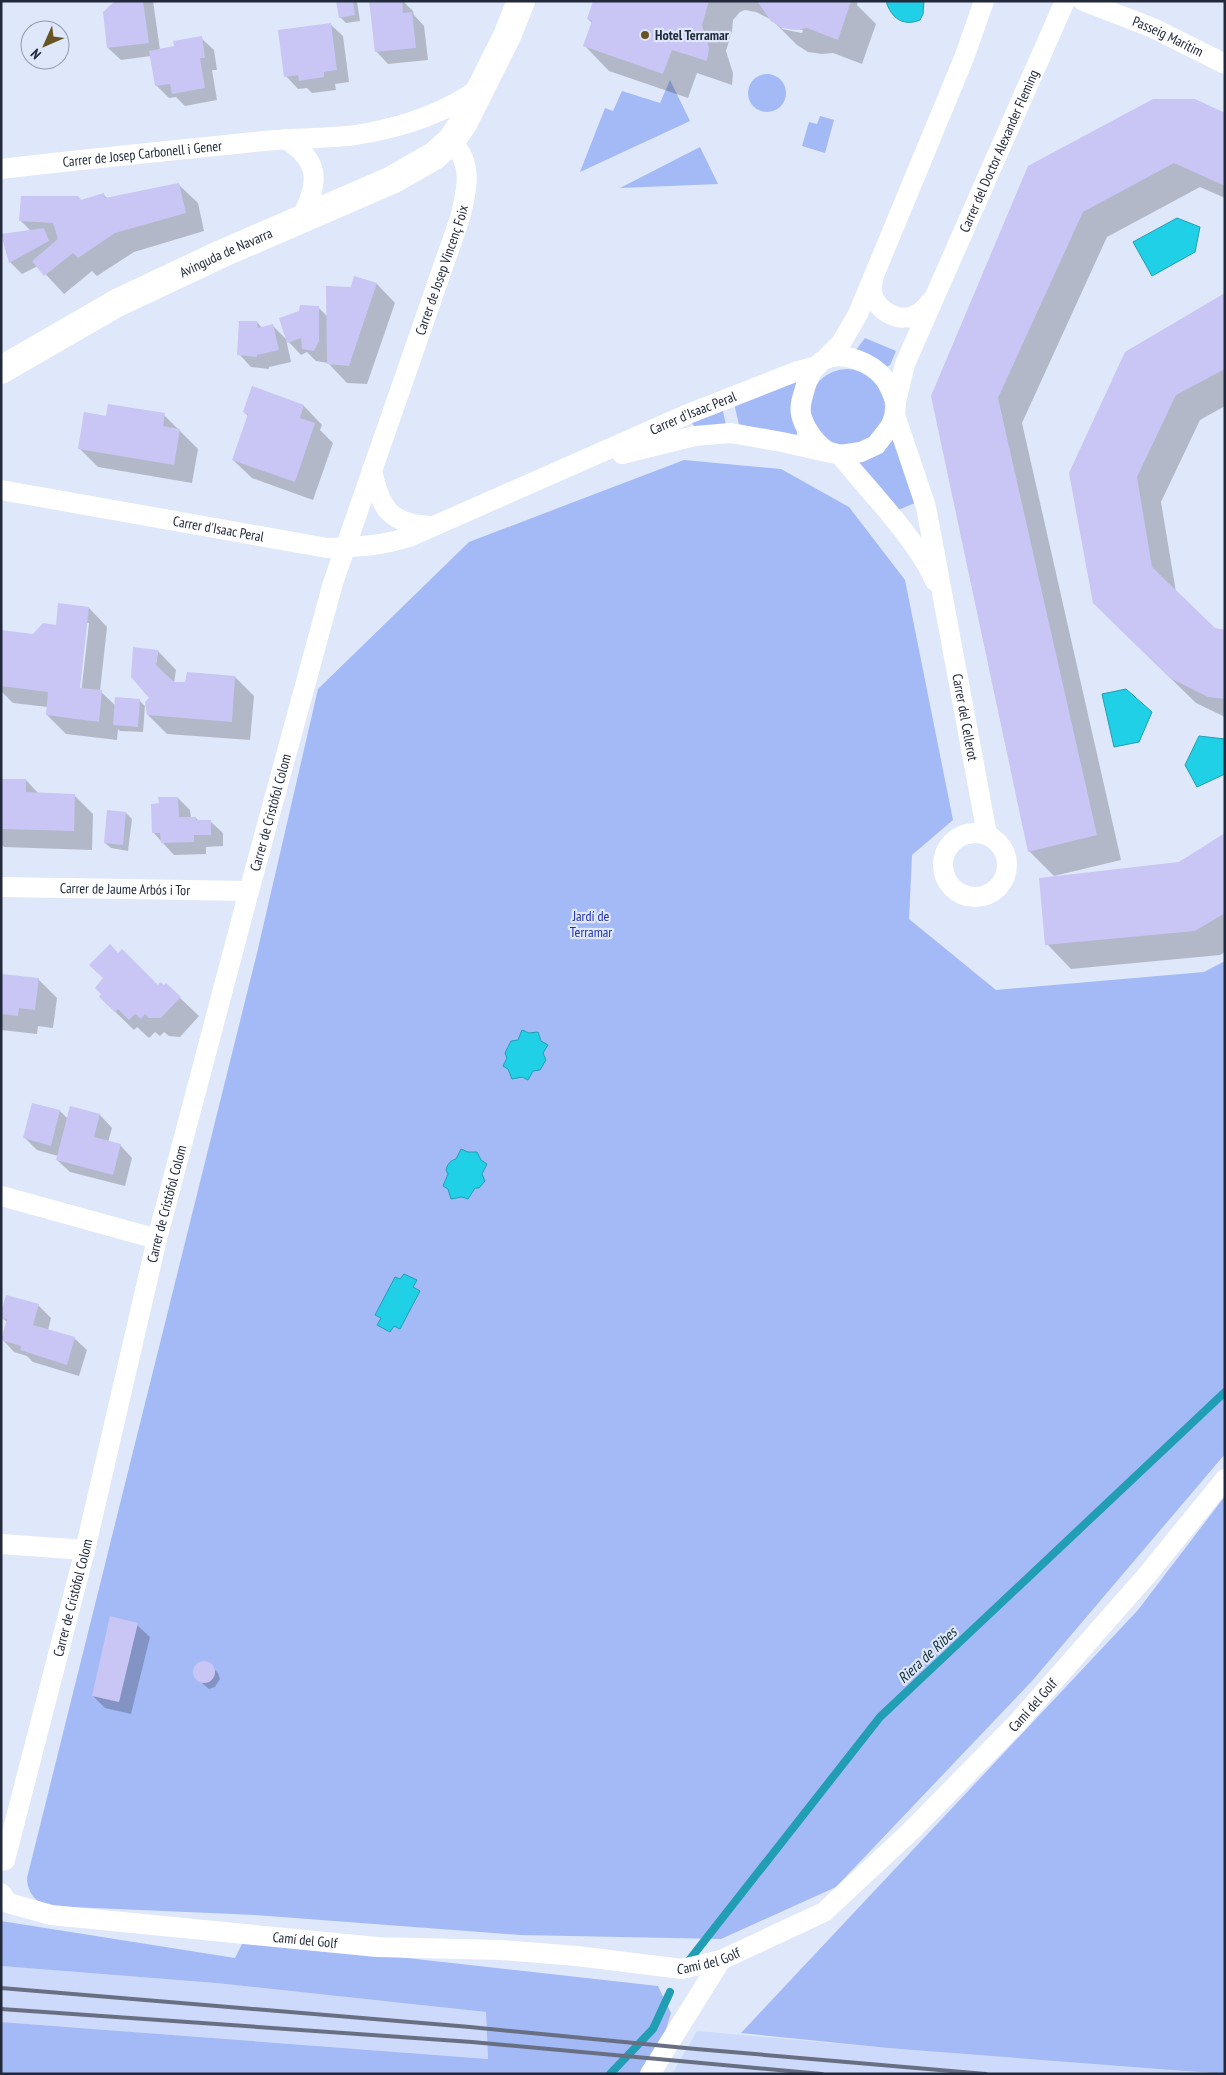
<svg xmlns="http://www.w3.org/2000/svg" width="1226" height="2075" font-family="'PT Sans Narrow',sans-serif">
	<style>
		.built { fill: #cedafb }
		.green { fill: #a4baf6 }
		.water { fill: #20d0e6; stroke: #219eb3 }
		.shadow { fill: #0003; fill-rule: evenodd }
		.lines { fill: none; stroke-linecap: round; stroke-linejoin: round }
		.stream { stroke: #219eb3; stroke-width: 8 }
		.building { fill: #c9c5f4 }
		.street { stroke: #fff; stroke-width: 20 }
		.secondary { stroke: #fff; stroke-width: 28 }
		.rail { stroke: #686f82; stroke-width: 4 }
		.poi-dot { fill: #675422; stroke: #dfe7fa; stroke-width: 2 }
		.labels { text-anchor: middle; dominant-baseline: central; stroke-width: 4.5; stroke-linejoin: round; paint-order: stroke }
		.poi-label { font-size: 14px; font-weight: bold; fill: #22293b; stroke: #dfe7fa; text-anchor: start }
		.street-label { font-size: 14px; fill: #22293b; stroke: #dfe7fa }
		.park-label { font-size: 14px; fill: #2232ad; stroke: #dfe7fa }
		.water-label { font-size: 15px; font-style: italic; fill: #0f3034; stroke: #dfe7fa }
	</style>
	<rect width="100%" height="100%" fill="#dfe7fa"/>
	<g class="built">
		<polygon points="1,1966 216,1983 486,2012 488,2059 1,2022"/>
		<polygon points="697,2031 888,2048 1149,2067 1213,2074 672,2074"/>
	</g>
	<g class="green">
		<circle cx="767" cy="93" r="19"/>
		<polygon points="670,80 690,121 580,172 605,108 613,111 622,91 660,103"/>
		<polygon points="820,116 834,120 825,153 802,146 809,122 817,124"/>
		<polygon points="700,147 718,184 620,188"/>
		<polygon points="865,338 896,351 890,365 886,367 856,350"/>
		<circle cx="847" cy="407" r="38"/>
		<polygon points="797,381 797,434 793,436 739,425 734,403"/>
		<polygon points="722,407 726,425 695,427 691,422"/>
		<polygon points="893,439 915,503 898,510 855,461 880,451"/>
		<path d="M 684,460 L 781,469 L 849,507 L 905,580 L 953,820 L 912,855 L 909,919 L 996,990 L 1204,972 L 1225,961 L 1225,1454 L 1032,1681 L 836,1887 L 721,1939 L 520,1935 L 255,1915 L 49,1906 C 36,1903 27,1892 27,1878 L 257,953 L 318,689 L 469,542 Z"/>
		<polygon points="1225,1496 1225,2074 888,2048 741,2033 1138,1610"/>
		<polygon points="1,1921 235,1958 244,1940 658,1986 671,2013 660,2049 640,2074 1,2074 1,2022 488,2059 486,2012 216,1983 1,1966"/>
	</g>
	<g class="water">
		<path d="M 886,1 L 924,1 L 923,14 L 920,20 C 903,27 891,18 886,1 Z"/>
		<polygon points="1177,218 1200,227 1195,252 1152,276 1133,242"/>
		<polygon points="1126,689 1152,712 1139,742 1114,747 1102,694"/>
		<polygon points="1199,736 1225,739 1225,774 1197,787 1185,765"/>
		<polygon points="522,1030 529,1033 538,1032 541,1041 548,1045 543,1053 546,1060 540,1070 533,1071 528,1080 522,1077 512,1079 508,1069 503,1066 507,1058 505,1053 511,1041 518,1040"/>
		<path d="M 461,1149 L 468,1152 L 477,1152 L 481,1160 L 487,1164 L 482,1174 L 485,1181 L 479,1188 L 475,1188 L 468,1199 L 462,1197 L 451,1199 L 448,1189 L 443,1186 L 448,1174 L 446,1170 C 448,1163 450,1161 456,1159 Z"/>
		<polygon points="404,1274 417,1280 413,1287 420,1291 400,1329 394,1326 390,1332 377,1325 381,1318 375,1315 395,1277 400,1279"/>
	</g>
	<g class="shadow">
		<polygon points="117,1 153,1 160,50 176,48 201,38 214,50 217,70 212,70 217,100 185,106 176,97 169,98 156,85 151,56 121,60 108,48"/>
		<polygon points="338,1 357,1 360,21 346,23 340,17"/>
		<polygon points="370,1 403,1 413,11 414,15 424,26 428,60 388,64 376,51"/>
		<path d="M 594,1 L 858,1 L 857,5 L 876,24 L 862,64 L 833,53 L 822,54 L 808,52 L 797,45 L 772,20 L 756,12 L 745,10 L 740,12 L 733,20 L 732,31 L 726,51 L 733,73 L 732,85 L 697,73 L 688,98 L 609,71 L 585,46 L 592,23 L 588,19 ZM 782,27 L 803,30 L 802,33 L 782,29 Z"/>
		<polygon points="330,24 343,36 349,82 335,84 336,90 312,93 307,88 298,89 286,76"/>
		<polygon points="1225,114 1225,198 1200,187 1107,237 1022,423 1121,860 1054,876 1029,851 933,396 1029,167"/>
		<polygon points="179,185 198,203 204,231 134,252 97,276 92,271 64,294 38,266 22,274 10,262 31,231 20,220 103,194 108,199"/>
		<polygon points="355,277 377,284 395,303 367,384 347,383 328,363 316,361 307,352 301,355 286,339 291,362 269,367 269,369 251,367 239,354 257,322 262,328 273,326 288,341 318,307 327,316 352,288"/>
		<polygon points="1225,295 1225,406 1200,420 1161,502 1176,592 1214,629 1225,631 1225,717 1196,703 1119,628 1071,473"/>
		<polygon points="304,406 322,425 320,430 333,443 313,500 252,478 233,460 248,416 244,412"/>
		<polygon points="164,415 198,449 192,483 98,467 79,448 107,417"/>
		<path d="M 89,608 L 107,627 L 100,691 L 116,706 L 139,700 L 145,706 L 143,732 L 120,731 L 118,729 L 117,740 L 66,734 L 47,715 L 48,707 L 13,703 L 1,691 L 1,631 L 33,635 L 57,626 ZM 86,623 L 89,623 L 81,694 L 78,694 Z"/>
		<polygon points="158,651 176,670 174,683 235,677 254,696 250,740 167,734 148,715"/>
		<polygon points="1,780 26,780 39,794 74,795 93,814 92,850 4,847 1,844"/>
		<polygon points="178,798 190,810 191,818 196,818 199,821 210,821 223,833 223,846 206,847 206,854 174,855 162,842 153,832"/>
		<polygon points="126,813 132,819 128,851 111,848 105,843"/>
		<polygon points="1225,834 1225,952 1220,955 1071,969 1047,944"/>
		<polygon points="118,954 158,987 164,987 180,998 199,1016 180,1037 169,1036 164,1032 160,1036 155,1032 149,1038 137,1027 134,1030 100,997 103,995 105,979"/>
		<polygon points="1,975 38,979 57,998 53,1028 38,1026 37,1034 1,1030"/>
		<polygon points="71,1108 100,1115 112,1128 108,1142 120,1145 132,1158 125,1186 70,1172 57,1160 58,1156 37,1150 25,1138 60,1111 68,1119"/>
		<polygon points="7,1296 39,1306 51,1318 48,1330 74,1338 87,1350 79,1376 33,1362 27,1356 14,1352 2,1339 7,1322 1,1317"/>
		<polygon points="137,1625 150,1637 131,1714 105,1708 93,1696"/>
		<polygon points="204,1663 212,1667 218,1673 220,1679 215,1687 209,1689 197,1679 195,1673 198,1665"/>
	</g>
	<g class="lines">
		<g class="stream">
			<polyline points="687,1963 880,1717 1225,1392"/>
			<polyline points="610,2074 653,2029 670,1992"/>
		</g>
	</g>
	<g class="building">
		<polygon points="115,1 143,1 149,43 107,48 103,12"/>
		<polygon points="336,1 353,1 355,15 339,18"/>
		<polygon points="369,1 402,1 403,13 412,12 416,48 375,52"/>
		<polygon points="593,1 709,1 702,25 709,48 707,61 672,50 663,74 583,46 592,21 587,19"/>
		<polygon points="757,1 851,1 838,40 807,28 796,30 782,28 771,21"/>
		<polygon points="331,23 337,70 324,72 324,77 299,81 298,75 284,77 278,30"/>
		<polygon points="202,36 205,58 200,58 205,88 172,94 170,84 155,86 149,51 174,46 173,41"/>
		<polygon points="1153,99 1195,99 1225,113 1225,186 1174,163 1083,212 998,398 1097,835 1028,852 931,396 1028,166"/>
		<polygon points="179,183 186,213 115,233 78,258 73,253 44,276 32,261 58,239 53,223 19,221 21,196 78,196 81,200 104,193 105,198"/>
		<polygon points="44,228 49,241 9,263 1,234"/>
		<polygon points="354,276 377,283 349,366 327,364 326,286 351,287"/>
		<polygon points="1225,293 1225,369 1176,395 1137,477 1152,567 1215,628 1225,630 1225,699 1208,697 1170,678 1093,603 1069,473 1125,352"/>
		<polygon points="300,305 319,306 319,341 314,351 302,349 301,338 287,343 279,318 299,311"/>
		<polygon points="239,321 257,321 258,328 273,324 279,350 257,355 257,357 237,355"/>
		<polygon points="252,386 304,405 300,418 315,423 295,482 232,460 248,414 243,412"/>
		<polygon points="108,404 165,413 163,426 180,429 174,465 78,449 84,412 106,416"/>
		<polygon points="58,603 89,607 80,688 102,690 99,722 46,715 48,692 1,686 1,630 33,634 43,623 56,625"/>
		<polygon points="133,647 158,650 156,665 174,682 185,682 187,672 235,676 232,722 147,715 145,702 149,698 131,677"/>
		<polygon points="115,697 140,699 138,727 113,725"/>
		<polygon points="1,779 26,779 26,792 75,794 74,831 1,829"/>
		<polygon points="158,797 178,797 179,817 196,817 196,820 211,820 211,835 194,835 194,842 161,843 160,833 152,833 151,804 159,803"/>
		<polygon points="107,810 126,812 123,845 104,843"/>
		<polygon points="1225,833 1225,913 1195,931 1045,945 1039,878 1179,862"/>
		<polygon points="110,944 118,953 122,949 158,985 160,982 164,985 166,983 181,997 161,1018 149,1018 145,1014 141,1019 135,1014 129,1020 118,1009 115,1012 99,997 101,994 95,988 103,978 89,965"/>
		<polygon points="1,974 39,978 35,1010 19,1008 18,1016 1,1014"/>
		<polygon points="32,1103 60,1110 51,1146 23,1138"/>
		<polygon points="70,1106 100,1114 94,1137 121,1144 113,1175 56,1160"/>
		<polygon points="6,1295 39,1304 33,1325 75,1337 67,1365 20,1350 21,1346 1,1340 7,1319 1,1318 1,1312"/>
		<polygon points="110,1616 138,1623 119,1702 92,1696"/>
		<circle cx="204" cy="1672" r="11"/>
	</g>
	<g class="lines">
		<g class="street">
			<path id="s1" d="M 1083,1 L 1153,28 L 1225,64"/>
			<path d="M 285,139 C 322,161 319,185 300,220"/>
			<path id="s2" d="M 1,169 C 85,159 170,151 254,142 C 288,138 322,139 356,135 C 399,128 447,113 482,86"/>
			<path d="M 873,278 C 873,282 871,289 872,293 C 877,312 902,325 919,313 C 923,311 927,306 930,302"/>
			<polyline points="825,359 841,343 858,314 964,58 984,1"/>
			<path id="s3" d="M 895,415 L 926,507 L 987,834"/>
			<path d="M 827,452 C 816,442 807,433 802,418 C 799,409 801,401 804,392 C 807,380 813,366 824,360 C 843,350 872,363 884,378 C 889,384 892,394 896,402"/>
			<path id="s4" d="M 622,454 L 695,436 L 731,433 L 782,442 L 840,455 L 861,452 L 876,445 L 890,427 L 895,415 L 896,402 L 905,364 L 1065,1"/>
			<path d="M 840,455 C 869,491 917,539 935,581"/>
			<path d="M 372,470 C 380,509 391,525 432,526"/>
			<path id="s5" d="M 1,490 L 327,548 C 356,547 381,546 409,537 L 688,414 L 795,372 L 817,366"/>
			<circle cx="975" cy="865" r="32"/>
			<path id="s6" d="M 1,887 L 249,891"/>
			<polyline points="1,1196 157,1239"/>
			<polyline points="1,1544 85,1550"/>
			<path id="s7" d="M 1,1861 L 5,1860 L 85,1550 L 157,1239 L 249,891 L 333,583 L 460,218 C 467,190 474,163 451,141"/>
			<path id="s8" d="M 1,1893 L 8,1903 L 51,1915 L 377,1947 L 501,1950 L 577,1956 L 682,1969 L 721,1960 L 824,1912 L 911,1831 L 1017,1723 L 1147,1575 L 1225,1479"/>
			<polyline points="650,2074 721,1960"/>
		</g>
		<path class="secondary" id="s9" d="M 1,370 L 117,303 L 221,254 L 392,180 L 434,156 L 451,141 L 464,122 L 507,36 L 521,1"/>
		<g class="rail">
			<polyline points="1,1988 470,2027 696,2049 986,2074"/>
			<polyline points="1,2009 472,2042 822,2074"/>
		</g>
	</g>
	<circle class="poi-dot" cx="645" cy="35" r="5"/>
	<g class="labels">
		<g class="poi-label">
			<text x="655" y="35">Hotel Terramar</text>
		</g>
		<g class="street-label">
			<text stroke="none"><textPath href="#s1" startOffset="92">Passeig Marítim</textPath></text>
			<text stroke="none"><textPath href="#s4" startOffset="581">Carrer del Doctor Alexander Fleming</textPath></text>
			<text stroke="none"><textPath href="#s2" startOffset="142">Carrer de Josep Carbonell i Gener</textPath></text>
			<text stroke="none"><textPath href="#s9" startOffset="254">Avinguda de Navarra</textPath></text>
			<text stroke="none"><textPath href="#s7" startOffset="1654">Carrer de Josep Vincenç Foix</textPath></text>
			<text stroke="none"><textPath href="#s5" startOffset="724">Carrer d'Isaac Peral</textPath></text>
			<text stroke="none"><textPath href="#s5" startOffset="221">Carrer d'Isaac Peral</textPath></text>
			<text stroke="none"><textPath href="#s3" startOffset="311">Carrer del Cellerot</textPath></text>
			<text stroke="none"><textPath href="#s7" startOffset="1085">Carrer de Cristòfol Colom</textPath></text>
			<text stroke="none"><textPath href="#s6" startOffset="124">Carrer de Jaume Arbós i Tor</textPath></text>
			<text stroke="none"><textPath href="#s7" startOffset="680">Carrer de Cristòfol Colom</textPath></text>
			<text stroke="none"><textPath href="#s7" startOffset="275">Carrer de Cristòfol Colom</textPath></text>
			<text stroke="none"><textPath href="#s8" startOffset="1138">Camí del Golf</textPath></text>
			<text stroke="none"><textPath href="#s8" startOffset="312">Camí del Golf</textPath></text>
			<text stroke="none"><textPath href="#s8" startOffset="718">Camí del Golf</textPath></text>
		</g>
		<g class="park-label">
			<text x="591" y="916">Jardí de<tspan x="591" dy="16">Terramar</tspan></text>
		</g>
		<g class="water-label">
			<text transform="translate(927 1655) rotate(-43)">Riera de Ribes</text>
		</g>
	</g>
	<rect width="1226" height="2075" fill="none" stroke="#22293b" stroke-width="5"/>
	<g transform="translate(45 45) rotate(225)"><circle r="24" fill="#dfe7fa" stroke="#939bae"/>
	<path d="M0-4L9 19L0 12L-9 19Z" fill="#675422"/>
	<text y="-8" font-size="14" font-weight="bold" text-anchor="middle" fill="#22293b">N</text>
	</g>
</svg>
